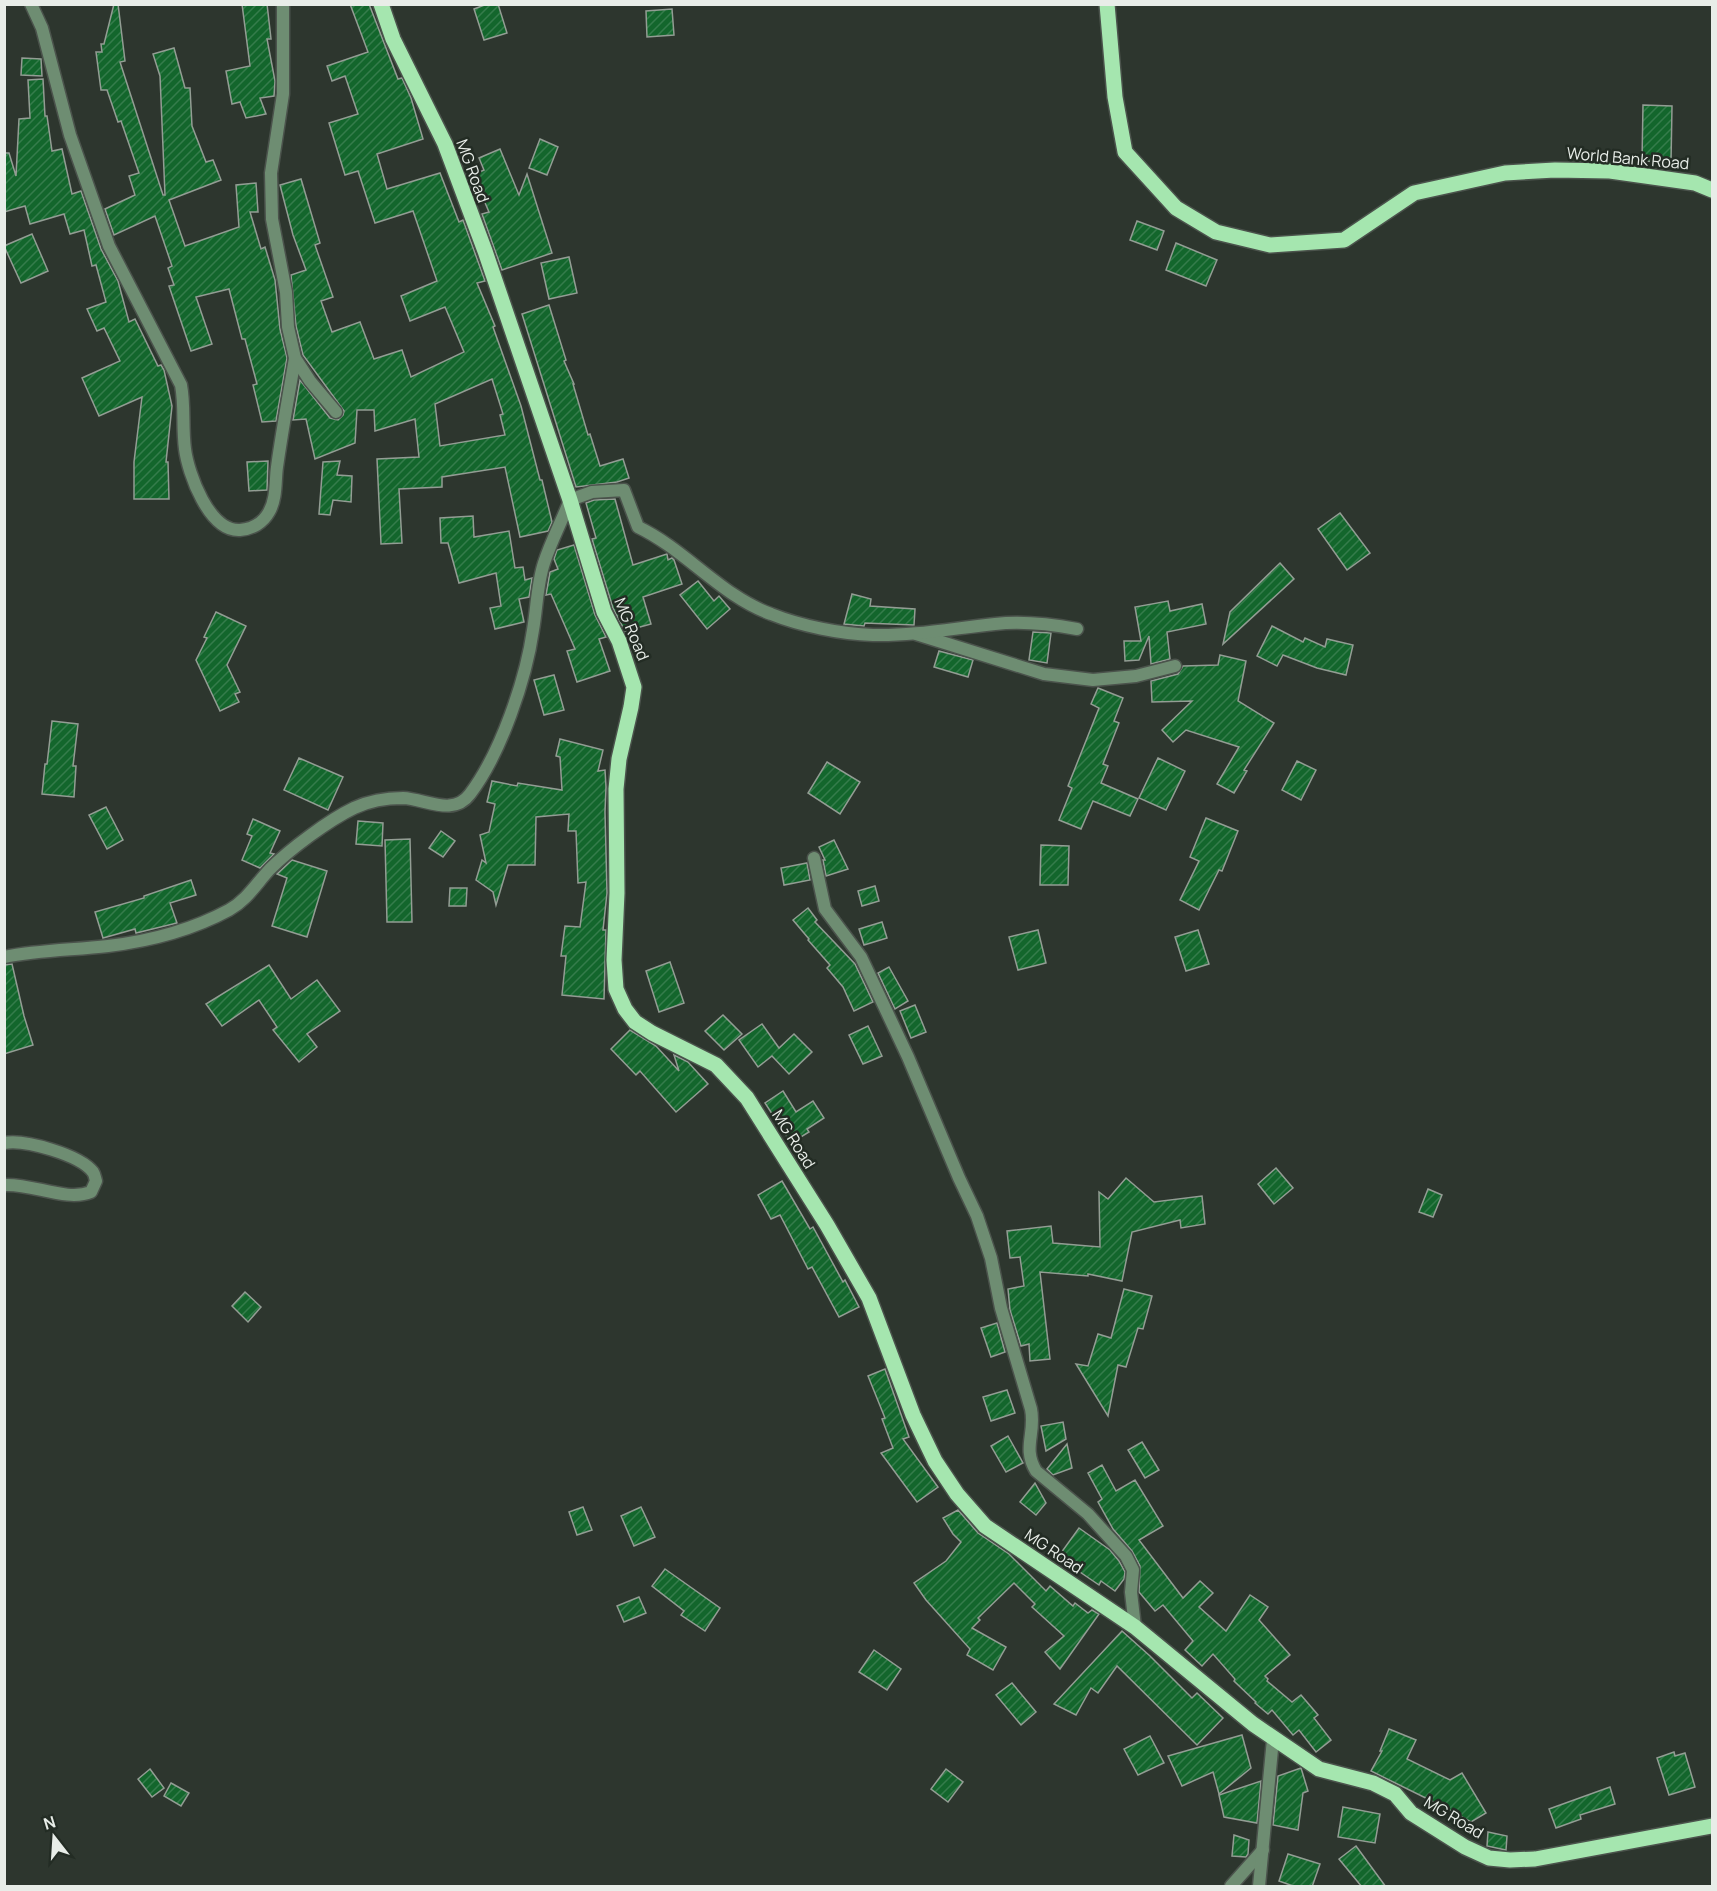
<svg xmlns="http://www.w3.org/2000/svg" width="1717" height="1891" font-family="Manrope,sans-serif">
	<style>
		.building { fill: url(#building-hatch); stroke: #939d94; stroke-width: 1.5; fill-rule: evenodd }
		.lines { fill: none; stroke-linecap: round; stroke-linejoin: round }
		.minor-casing { stroke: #4b534c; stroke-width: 15 }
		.tertiary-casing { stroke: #4b534c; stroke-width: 15 }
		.primary-casing { stroke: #4b534c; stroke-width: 18 }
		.minor { stroke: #6e8d72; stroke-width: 12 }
		.tertiary { stroke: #6e8d72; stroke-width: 12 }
		.primary { stroke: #a5e6af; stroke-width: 15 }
		.labels { text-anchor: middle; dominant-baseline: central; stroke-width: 5; stroke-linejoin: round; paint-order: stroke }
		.street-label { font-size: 16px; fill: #e8ede8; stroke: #232c24 }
	</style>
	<defs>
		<pattern id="building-hatch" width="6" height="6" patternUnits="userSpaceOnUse" patternTransform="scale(1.5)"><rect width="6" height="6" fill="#13662c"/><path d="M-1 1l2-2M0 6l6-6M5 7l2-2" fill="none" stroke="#357c4b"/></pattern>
	</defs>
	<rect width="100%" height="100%" fill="#2d362e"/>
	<g class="building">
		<polygon points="114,4 118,4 125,61 120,62 163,195 165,195 160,76 153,54 174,48 185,88 190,88 192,126 206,162 213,160 221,180 169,200 185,246 239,227 236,185 256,183 258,212 250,212 261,249 265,247 275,280 280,329 287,358 276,421 262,422 253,385 257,384 245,339 242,339 229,289 196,297 212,344 191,351 169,286 174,285 168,268 172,266 155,216 114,235 105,209 135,195 129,176 139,173 121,121 118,122 107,90 101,90 96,52 102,52 101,44 104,44"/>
		<polygon points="242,4 267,4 271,39 267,39 275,81 274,96 260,98 266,114 246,118 240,102 232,104 226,71 250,66"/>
		<path d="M 350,4 L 369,4 L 398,79 L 402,78 L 411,98 L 423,139 L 377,154 L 387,189 L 440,173 L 459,222 L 463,220 L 485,281 L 477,283 L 495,326 L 493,327 L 521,406 L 540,480 L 542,480 L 552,522 L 548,531 L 520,537 L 505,467 L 442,477 L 442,487 L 399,489 L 402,543 L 381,544 L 377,459 L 419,457 L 415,419 L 375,431 L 374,410 L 357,410 L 355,443 L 315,459 L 306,419 L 293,420 L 300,380 L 330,418 L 338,420 L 343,415 L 344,411 L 303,355 L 296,326 L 291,275 L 306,270 L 293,235 L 280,185 L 301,179 L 320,243 L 315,245 L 333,297 L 321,301 L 332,332 L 360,322 L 374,359 L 402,350 L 411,377 L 464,352 L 445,307 L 410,321 L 401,296 L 437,281 L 413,211 L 375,223 L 358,171 L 345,175 L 329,123 L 358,114 L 345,76 L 332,81 L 327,66 L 368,52 ZM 492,379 L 503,414 L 500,415 L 505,435 L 440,446 L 435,404 Z"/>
		<polygon points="487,4 498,4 507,33 484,40 474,9"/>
		<polygon points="672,9 674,35 647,37 646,11"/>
		<polygon points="22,58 41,59 42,76 21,75"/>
		<polygon points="43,79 45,116 47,116 52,151 62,149 72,194 81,191 101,249 118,281 129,322 135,319 158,366 161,365 164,370 172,406 166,462 168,462 169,499 134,499 134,462 142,397 99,416 82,378 120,361 104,328 97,331 87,309 106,302 96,265 92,266 84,230 70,234 64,214 30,224 25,206 4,212 4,153 9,153 16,176 19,119 30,118 28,80"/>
		<polygon points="1643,105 1672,106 1671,162 1642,161"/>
		<polygon points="540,139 558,147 547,175 529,168"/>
		<polygon points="500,149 519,195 527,174 552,253 502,270 482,214 489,212 473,175 484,170 479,158"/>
		<polygon points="1137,221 1164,231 1157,250 1130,240"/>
		<polygon points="32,234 48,271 21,283 4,246"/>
		<polygon points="1176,243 1217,260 1206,286 1166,270"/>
		<polygon points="569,257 577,293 549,299 541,263"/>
		<polygon points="549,305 566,360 564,361 574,384 573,384 588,435 590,434 600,466 623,459 629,478 617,482 576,487 522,314"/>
		<polygon points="268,461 267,490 249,491 247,462"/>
		<polygon points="340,461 337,475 352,476 351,502 333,500 330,515 319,514 323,462"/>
		<polygon points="615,499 633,565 667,554 668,560 672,558 674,560 682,584 643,597 651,624 625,631 613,608 592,539 596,538 586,503 594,500"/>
		<polygon points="1340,513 1370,553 1347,570 1318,529"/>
		<polygon points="473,516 474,537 509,531 515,568 523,567 525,580 532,578 529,597 519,599 524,622 495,629 490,608 501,606 496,573 459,583 448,543 441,543 440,518"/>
		<polygon points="574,545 595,615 606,637 599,639 610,671 577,682 567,651 575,649 551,594 546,595 550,572 558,569 554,559 557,550"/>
		<polygon points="1280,563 1294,579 1223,644 1230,612"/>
		<polygon points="698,581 714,601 719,596 730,609 707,629 680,595"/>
		<polygon points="852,594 871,599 870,606 915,609 914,625 865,623 864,626 844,624"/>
		<polygon points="1168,601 1170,611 1202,604 1206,624 1167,632 1170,659 1151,664 1149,636 1139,660 1125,661 1124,641 1141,641 1135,607"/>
		<polygon points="216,612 246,626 227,665 240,692 235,694 239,702 220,711 196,660 207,638 204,637"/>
		<polygon points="1272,626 1303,642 1305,638 1325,647 1327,639 1353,645 1346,675 1317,668 1283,655 1277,666 1257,656"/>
		<polygon points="1033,632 1051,633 1047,663 1029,660"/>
		<polygon points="939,651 973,660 968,677 934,667"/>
		<polygon points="1220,655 1246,661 1238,701 1274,723 1244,770 1247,771 1234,793 1217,784 1239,747 1186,730 1173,742 1162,730 1192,701 1152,702 1151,681 1178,674 1183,666 1218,665"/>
		<polygon points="554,675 564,710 544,715 534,680"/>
		<polygon points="1098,688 1123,698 1114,721 1119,723 1103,764 1108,766 1101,783 1138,799 1130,816 1093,801 1081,829 1059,820 1072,788 1068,786 1099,708 1091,704"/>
		<polygon points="52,721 78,724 73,766 76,766 74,797 42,794 45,764 47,764"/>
		<polygon points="560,739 603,750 598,771 605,770 606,787 605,812 607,893 603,930 606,930 604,999 562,995 566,956 561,956 565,926 580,927 586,882 578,883 576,831 568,831 569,814 536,817 535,865 508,865 496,905 493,892 476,880 482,860 486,863 480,835 489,832 495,804 487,802 492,781 517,786 518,783 562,790 560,757 556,756"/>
		<polygon points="299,758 343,777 328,810 284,790"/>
		<polygon points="1158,758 1185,771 1166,810 1139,798"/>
		<polygon points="1297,761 1316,770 1301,800 1282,790"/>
		<polygon points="827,762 860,782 840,814 808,793"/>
		<polygon points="106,807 123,840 107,849 89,815"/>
		<polygon points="1206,818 1238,831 1222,871 1219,870 1199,910 1180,900 1199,861 1190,857"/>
		<polygon points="253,819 280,831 270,853 274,854 260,868 242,860 252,836 247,834"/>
		<polygon points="358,821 383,823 382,846 356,844"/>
		<polygon points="441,831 455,841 443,857 429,848"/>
		<polygon points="410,839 412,922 387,922 385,840"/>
		<polygon points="834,840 848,869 826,876 823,860 825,860 819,847"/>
		<polygon points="1041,845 1069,846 1068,885 1040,885"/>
		<polygon points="292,860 327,871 307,937 272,926 287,878 277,874"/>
		<polygon points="807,863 810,880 784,885 781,868"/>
		<polygon points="191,880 196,895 170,903 177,923 136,933 135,929 103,938 95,912 144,898 144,896"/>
		<polygon points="875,886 879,901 862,906 858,891"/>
		<polygon points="450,888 467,888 466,906 449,906"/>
		<polygon points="808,908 817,920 815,922 855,964 873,1002 854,1011 843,987 827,968 830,965 808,940 809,939 793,920"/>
		<polygon points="882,922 887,938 864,945 859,929"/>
		<polygon points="1038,930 1046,963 1018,970 1009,937"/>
		<polygon points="1198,930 1209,964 1186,971 1175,937"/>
		<polygon points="670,962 684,1003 659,1012 646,971"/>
		<polygon points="12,964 24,1016 33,1045 4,1054 4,965"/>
		<polygon points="269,965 291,999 317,980 340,1011 307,1034 317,1047 299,1062 273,1030 277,1027 259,1000 222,1026 206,1004"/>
		<polygon points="889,967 908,1001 895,1009 878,973"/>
		<polygon points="915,1005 926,1032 911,1038 900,1011"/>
		<polygon points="723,1015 742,1034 724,1050 705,1031"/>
		<polygon points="762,1024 779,1048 794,1034 812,1052 789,1074 772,1056 758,1067 739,1040"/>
		<polygon points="868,1026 882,1056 863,1064 849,1035"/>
		<polygon points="630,1030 656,1046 679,1071 674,1055 688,1062 708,1084 676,1112 640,1071 636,1075 611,1049"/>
		<polygon points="783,1091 796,1112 813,1101 824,1118 807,1129 809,1132 791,1143 765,1103"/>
		<polygon points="1276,1168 1293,1188 1274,1204 1258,1184"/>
		<polygon points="1126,1178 1154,1202 1202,1196 1205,1224 1181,1228 1180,1220 1132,1232 1122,1281 1088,1274 1088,1276 1040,1272 1050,1359 1030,1361 1029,1344 1021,1346 1010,1310 1008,1289 1024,1286 1020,1257 1010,1258 1007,1231 1051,1226 1053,1243 1100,1247 1099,1192 1108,1199"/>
		<polygon points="782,1181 810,1229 813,1227 843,1282 845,1280 859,1307 839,1317 812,1267 808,1269 780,1215 771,1219 758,1195"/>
		<polygon points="1428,1189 1442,1195 1433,1217 1419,1212"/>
		<polygon points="1124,1289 1152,1296 1143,1329 1138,1328 1126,1367 1118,1365 1108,1416 1076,1364 1088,1366 1098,1334 1111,1338"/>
		<polygon points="245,1292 261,1307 248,1322 232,1306"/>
		<polygon points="997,1323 1005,1352 991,1357 981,1328"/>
		<polygon points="885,1369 909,1437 903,1439 938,1487 917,1502 881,1453 893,1448 882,1419 885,1418 868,1376"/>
		<polygon points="1007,1390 1015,1413 991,1421 983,1397"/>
		<polygon points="1063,1422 1066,1439 1046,1451 1041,1426"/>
		<polygon points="1008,1436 1023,1463 1006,1472 991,1446"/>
		<polygon points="1142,1442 1159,1470 1145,1478 1128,1450"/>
		<polygon points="1067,1444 1072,1468 1053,1475 1047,1469"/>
		<polygon points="1102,1465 1116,1491 1135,1480 1163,1526 1139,1540 1183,1598 1200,1581 1213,1593 1199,1607 1226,1631 1250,1595 1268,1607 1259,1620 1290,1655 1265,1676 1268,1679 1267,1681 1292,1702 1301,1695 1318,1715 1314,1718 1331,1740 1316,1752 1299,1730 1293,1735 1272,1710 1268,1714 1255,1703 1256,1702 1234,1681 1235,1679 1213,1654 1202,1666 1185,1650 1193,1641 1163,1605 1155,1611 1139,1592 1140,1566 1132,1551 1113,1529 1098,1502 1102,1499 1088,1473"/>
		<polygon points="1035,1483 1046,1503 1036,1515 1020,1502"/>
		<polygon points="583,1507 592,1530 577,1535 569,1512"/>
		<polygon points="641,1507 655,1537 634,1546 621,1516"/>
		<polygon points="958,1510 978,1533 1009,1554 1046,1591 1050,1586 1073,1606 1075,1603 1088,1613 1092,1610 1099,1614 1060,1669 1045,1652 1064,1636 1032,1607 1035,1604 1014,1583 978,1618 980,1620 972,1628 1006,1647 993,1670 967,1655 970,1649 926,1600 914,1583 946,1561 961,1542 953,1534 943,1518"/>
		<polygon points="1079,1528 1110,1550 1119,1561 1125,1572 1124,1579 1115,1591 1101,1581 1099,1585 1058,1557"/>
		<polygon points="665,1569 720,1608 705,1631 681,1615 684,1611 652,1586"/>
		<polygon points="639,1597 646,1613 624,1622 617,1606"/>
		<polygon points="1122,1631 1150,1656 1192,1698 1197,1693 1223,1718 1197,1745 1117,1666 1098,1693 1091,1688 1076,1715 1054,1704"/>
		<polygon points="874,1650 901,1669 887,1690 859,1672"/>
		<polygon points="1012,1683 1036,1712 1021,1725 996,1695"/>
		<polygon points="1389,1729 1416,1740 1407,1759 1450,1780 1462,1773 1486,1813 1471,1822 1446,1808 1371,1771 1382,1751 1380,1751"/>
		<polygon points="1242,1735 1251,1768 1219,1794 1213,1772 1182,1786 1168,1756"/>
		<polygon points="1150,1736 1164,1763 1138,1775 1124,1749"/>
		<polygon points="1674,1752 1675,1756 1685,1753 1695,1787 1669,1795 1657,1758"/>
		<polygon points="1301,1768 1308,1791 1303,1793 1298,1830 1273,1825 1278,1776"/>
		<polygon points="150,1769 164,1788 152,1797 138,1779"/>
		<polygon points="946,1769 963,1782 948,1802 931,1789"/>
		<polygon points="1261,1781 1257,1823 1224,1817 1219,1795"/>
		<polygon points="171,1783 189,1793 181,1806 164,1796"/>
		<polygon points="1610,1787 1615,1804 1580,1815 1581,1819 1556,1828 1549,1809"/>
		<polygon points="1343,1807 1380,1814 1375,1843 1338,1837"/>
		<polygon points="1488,1832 1507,1836 1506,1850 1487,1846"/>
		<polygon points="1234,1835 1249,1840 1248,1854 1246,1857 1232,1856"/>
		<polygon points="1356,1846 1386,1887 1362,1887 1339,1859"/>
		<polygon points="1288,1854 1320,1864 1312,1887 1296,1887 1279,1881"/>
	</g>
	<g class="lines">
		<g class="minor-casing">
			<g id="minor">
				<path d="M 31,4 L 42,28 L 70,135 L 109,246 L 181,385 C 185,406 182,427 185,449 C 188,473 209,532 240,530 C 252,529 263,523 269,512 C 277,498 275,481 277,467 C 282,431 289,394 295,358"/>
				<polyline points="283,4 283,94 271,173 272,219 286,292 288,327 295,358 310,381 336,412"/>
				<polyline points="916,634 1044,674 1093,680 1136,676 1175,666"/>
				<path d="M 814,858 L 825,909 L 861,957 L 908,1057 L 959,1178 L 977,1216 L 991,1258 L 1001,1308 L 1031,1409 C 1036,1433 1022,1448 1036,1471 L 1088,1514 L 1126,1556 L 1133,1570 L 1131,1592 L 1135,1627"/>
				<path d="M 4,957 C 39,950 73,950 108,946 C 150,941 192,930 229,910 C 247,900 256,884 270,869 C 290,849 329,820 354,808 C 369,801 387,798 403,798 C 426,799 453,817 470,794 C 501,753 526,679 533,630 C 537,607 537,584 544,563 C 551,541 562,521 570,500 L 592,492 L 624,490 L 638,527 C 686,550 721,596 771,614 C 801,626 841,634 873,635 C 914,636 955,628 995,624 C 1022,621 1050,624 1077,629"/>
				<path d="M 4,1143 C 25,1139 80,1155 93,1172 C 95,1175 95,1178 96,1181 L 91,1192 C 66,1202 32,1183 4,1185"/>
				<polyline points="1231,1886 1263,1850"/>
			</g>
		</g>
		<g class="tertiary-casing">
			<polyline id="tertiary" points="1259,1886 1273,1739"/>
		</g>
		<g class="primary-casing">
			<g id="primary">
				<polyline points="381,4 393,39 445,144 485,251 570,500 604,612 619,641 634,687 631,707 619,759 616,789 617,893 614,960 616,989 625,1009 635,1022 652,1033 716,1065 747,1098 827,1225 869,1298 913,1415 935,1461 957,1494 985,1526 1135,1627 1253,1724 1319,1769 1373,1783 1395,1794 1411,1813 1465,1847 1489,1858 1510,1860 1535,1859 1712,1826"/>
				<polyline points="1107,4 1115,97 1125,152 1176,208 1216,232 1270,245 1344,240 1414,193 1505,173 1555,170 1610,171 1695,183 1712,190"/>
			</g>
		</g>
		<use href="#minor" class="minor"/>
		<use href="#tertiary" class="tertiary"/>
		<use href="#primary" class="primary"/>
	</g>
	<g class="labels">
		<g class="street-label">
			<text transform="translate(1628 158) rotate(5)">World Bank Road</text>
			<text transform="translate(473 171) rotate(70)">MG Road</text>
			<text transform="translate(632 629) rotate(68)">MG Road</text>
			<text transform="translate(794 1139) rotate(58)">MG Road</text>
			<text transform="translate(1054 1551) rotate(34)">MG Road</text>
			<text transform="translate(1454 1817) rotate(31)">MG Road</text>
		</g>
	</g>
	<rect width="1717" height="1891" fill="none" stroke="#e8ede8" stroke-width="12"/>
	<g transform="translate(54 1837) rotate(343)" stroke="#232c24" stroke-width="4.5" paint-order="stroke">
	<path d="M0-4.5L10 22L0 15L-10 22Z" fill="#e8ede8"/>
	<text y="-9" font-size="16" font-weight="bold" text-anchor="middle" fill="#e8ede8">N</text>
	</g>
</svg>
